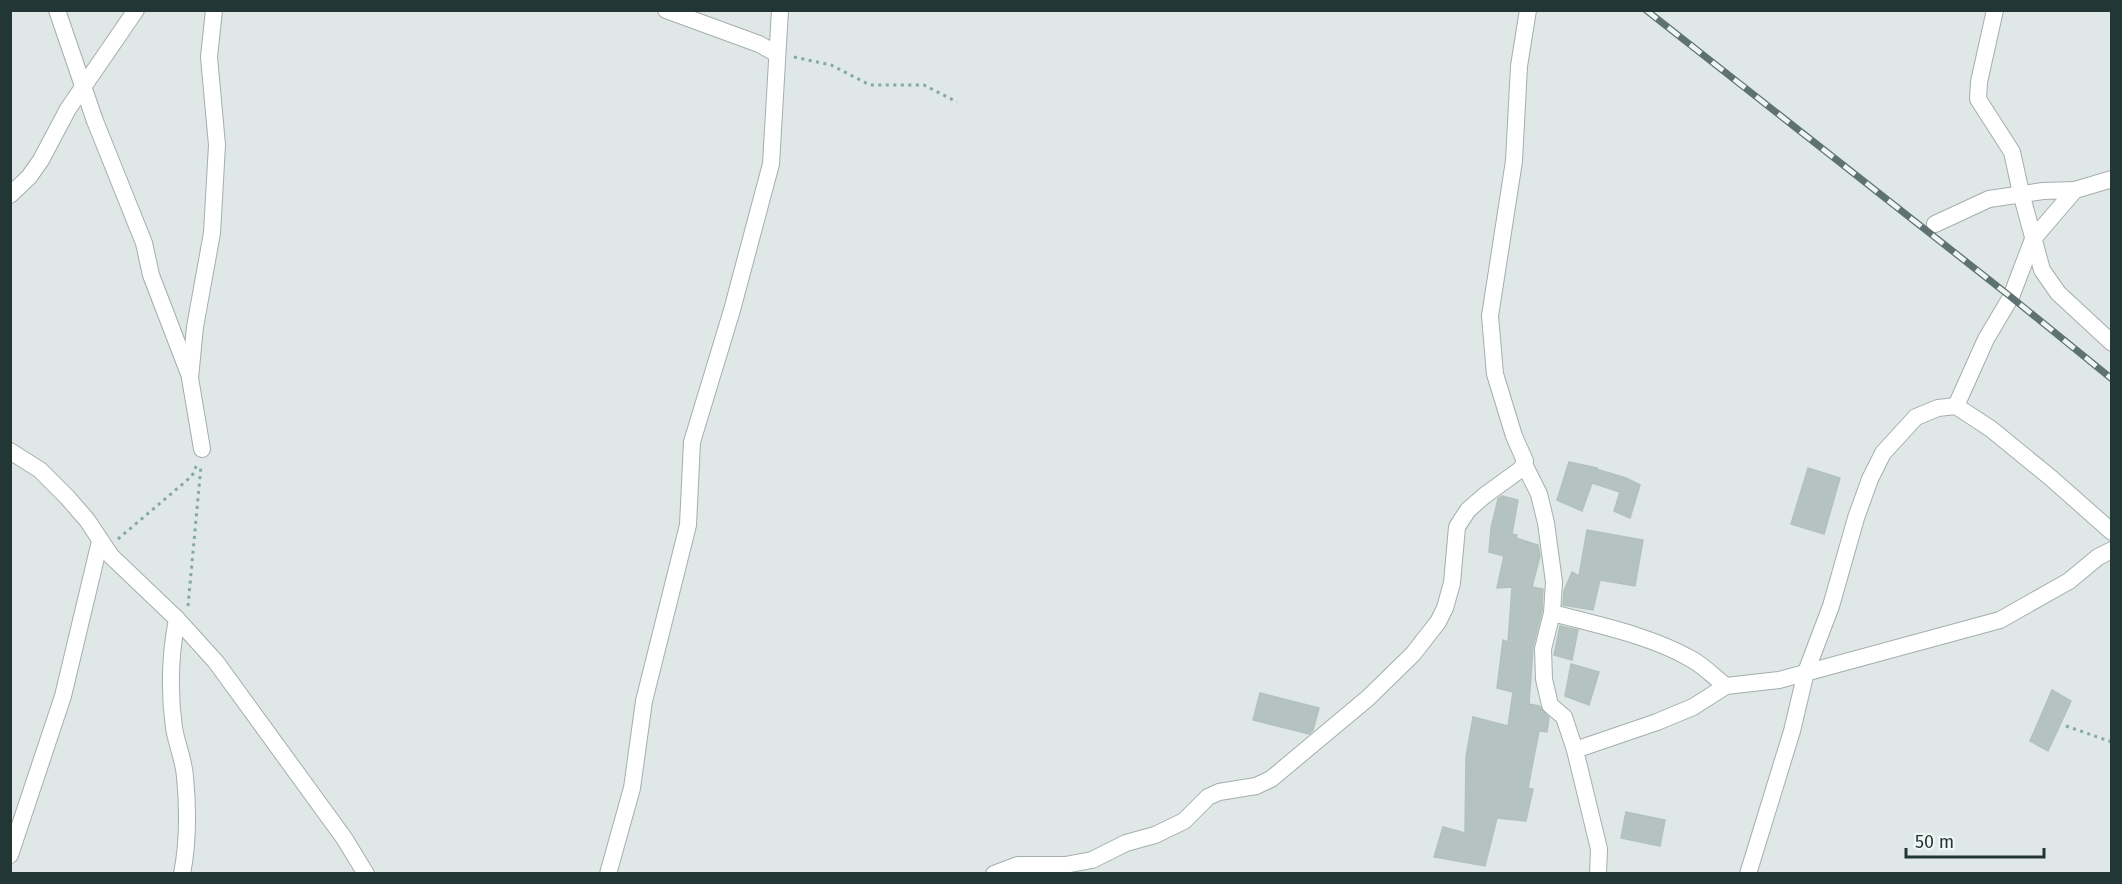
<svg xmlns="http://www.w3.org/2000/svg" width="2122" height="884" font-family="'Fira Sans',sans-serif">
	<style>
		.building { fill: #b5c3c0; stroke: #b3c1be; stroke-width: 1.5 }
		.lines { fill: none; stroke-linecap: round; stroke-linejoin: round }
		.street-casing { stroke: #a3afad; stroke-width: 18 }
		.path { stroke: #83a8a5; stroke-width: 3; stroke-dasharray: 3 4.5; stroke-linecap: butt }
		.street { stroke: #fff; stroke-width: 16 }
		.rail-casing { stroke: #5d7271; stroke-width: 7 }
		.rail { stroke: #eff6f4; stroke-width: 4.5; stroke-dasharray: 14; stroke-linecap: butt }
	</style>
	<rect width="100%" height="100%" fill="#dfe8e6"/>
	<g class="building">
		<polygon points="1569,462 1597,468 1596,469 1626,478 1640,485 1630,518 1614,511 1620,492 1592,483 1582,511 1557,500"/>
		<polygon points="1808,468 1840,478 1824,534 1791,524"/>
		<polygon points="1502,496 1518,500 1512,534 1517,535 1516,538 1538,545 1540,556 1532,587 1543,589 1542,611 1533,647 1529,704 1539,706 1549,718 1547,732 1539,731 1528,788 1533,789 1526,821 1497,818 1485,866 1434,857 1443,827 1465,833 1466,757 1473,717 1508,726 1513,692 1497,688 1503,640 1508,642 1512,587 1497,588 1504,556 1489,552 1491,528 1498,499"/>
		<polygon points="1587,530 1643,540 1635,586 1600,580 1593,610 1563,605 1564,591 1572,572 1579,576"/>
		<polygon points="1560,626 1578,630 1572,660 1554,655"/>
		<polygon points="1571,664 1599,672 1589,705 1565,696"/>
		<polygon points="2052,690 2071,701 2048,751 2030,741"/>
		<polygon points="1260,693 1319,708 1313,730 1309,734 1253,720"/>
		<polygon points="1626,812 1665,820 1660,846 1621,838"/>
	</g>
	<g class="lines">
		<g class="street-casing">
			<g id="street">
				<polyline points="57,10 95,121 144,243 151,275 189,374"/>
				<polyline points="666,10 759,44 777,54"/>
				<polyline points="1995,10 1979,82 1978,99 2012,152 2021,193 2042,270 2058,293 2112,343"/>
				<polyline points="10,195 29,177 41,160 68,109 136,10"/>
				<polyline points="1935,224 1989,199 2043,191 2075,190"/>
				<polyline points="1956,406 1986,339 2011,297 2033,239 2075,190 2112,179"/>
				<polyline points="202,449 190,378 195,327 212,233 217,145 209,57 214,10"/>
				<polyline points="10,451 40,470 67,497 87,520 111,556 177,619 216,662 344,838 366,874"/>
				<polyline points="1524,464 1539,494 1546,523 1554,582 1552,613 1543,649 1544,679 1550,705 1564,717 1575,750 1599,849 1598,874"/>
				<path d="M 1552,613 C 1598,625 1652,636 1693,660 C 1705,667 1715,678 1726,686"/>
				<path d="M 177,619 C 170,655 169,692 174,728 C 177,745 184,761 185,777 C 188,808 188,843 182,874"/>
				<polyline points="1575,750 1657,722 1693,707 1726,686 1779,680 2000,620 2069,581 2098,557 2112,550"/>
				<polyline points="10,855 63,696 100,541"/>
				<polyline points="608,874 632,788 644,701 688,525 692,442 732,310 771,164 780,10"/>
				<polyline points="994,874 1018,865 1065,865 1092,860 1126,843 1155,835 1184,821 1208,797 1219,792 1256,786 1271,779 1368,698 1413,654 1438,622 1445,608 1452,583 1457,527 1468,510 1484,496 1521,469 1525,461 1514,436 1495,374 1490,316 1514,161 1519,66 1528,10"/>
				<polyline points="1748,874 1792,731 1806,672 1831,606 1856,518 1870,479 1883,453 1916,417 1938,408 1956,406 1991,429 2051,478 2112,532"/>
			</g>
		</g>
		<g class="path">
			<polyline points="794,57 831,65 870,85 924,85 957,102"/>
			<polyline points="118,539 192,476 197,464"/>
			<polyline points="188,606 201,466"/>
			<polyline points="2066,726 2112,742"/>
		</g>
		<use href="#street" class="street"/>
		<g class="rail-casing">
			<polyline id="rail" points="1646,10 2011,297 2112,379"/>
		</g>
		<use href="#rail" class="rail"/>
	</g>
	<rect width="2122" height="884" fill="none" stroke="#223635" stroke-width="24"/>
	<path d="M1906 848v9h138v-9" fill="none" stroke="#223635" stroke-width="3"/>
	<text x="1915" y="848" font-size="18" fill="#223635" stroke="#eff6f4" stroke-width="4.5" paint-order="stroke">50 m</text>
</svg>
